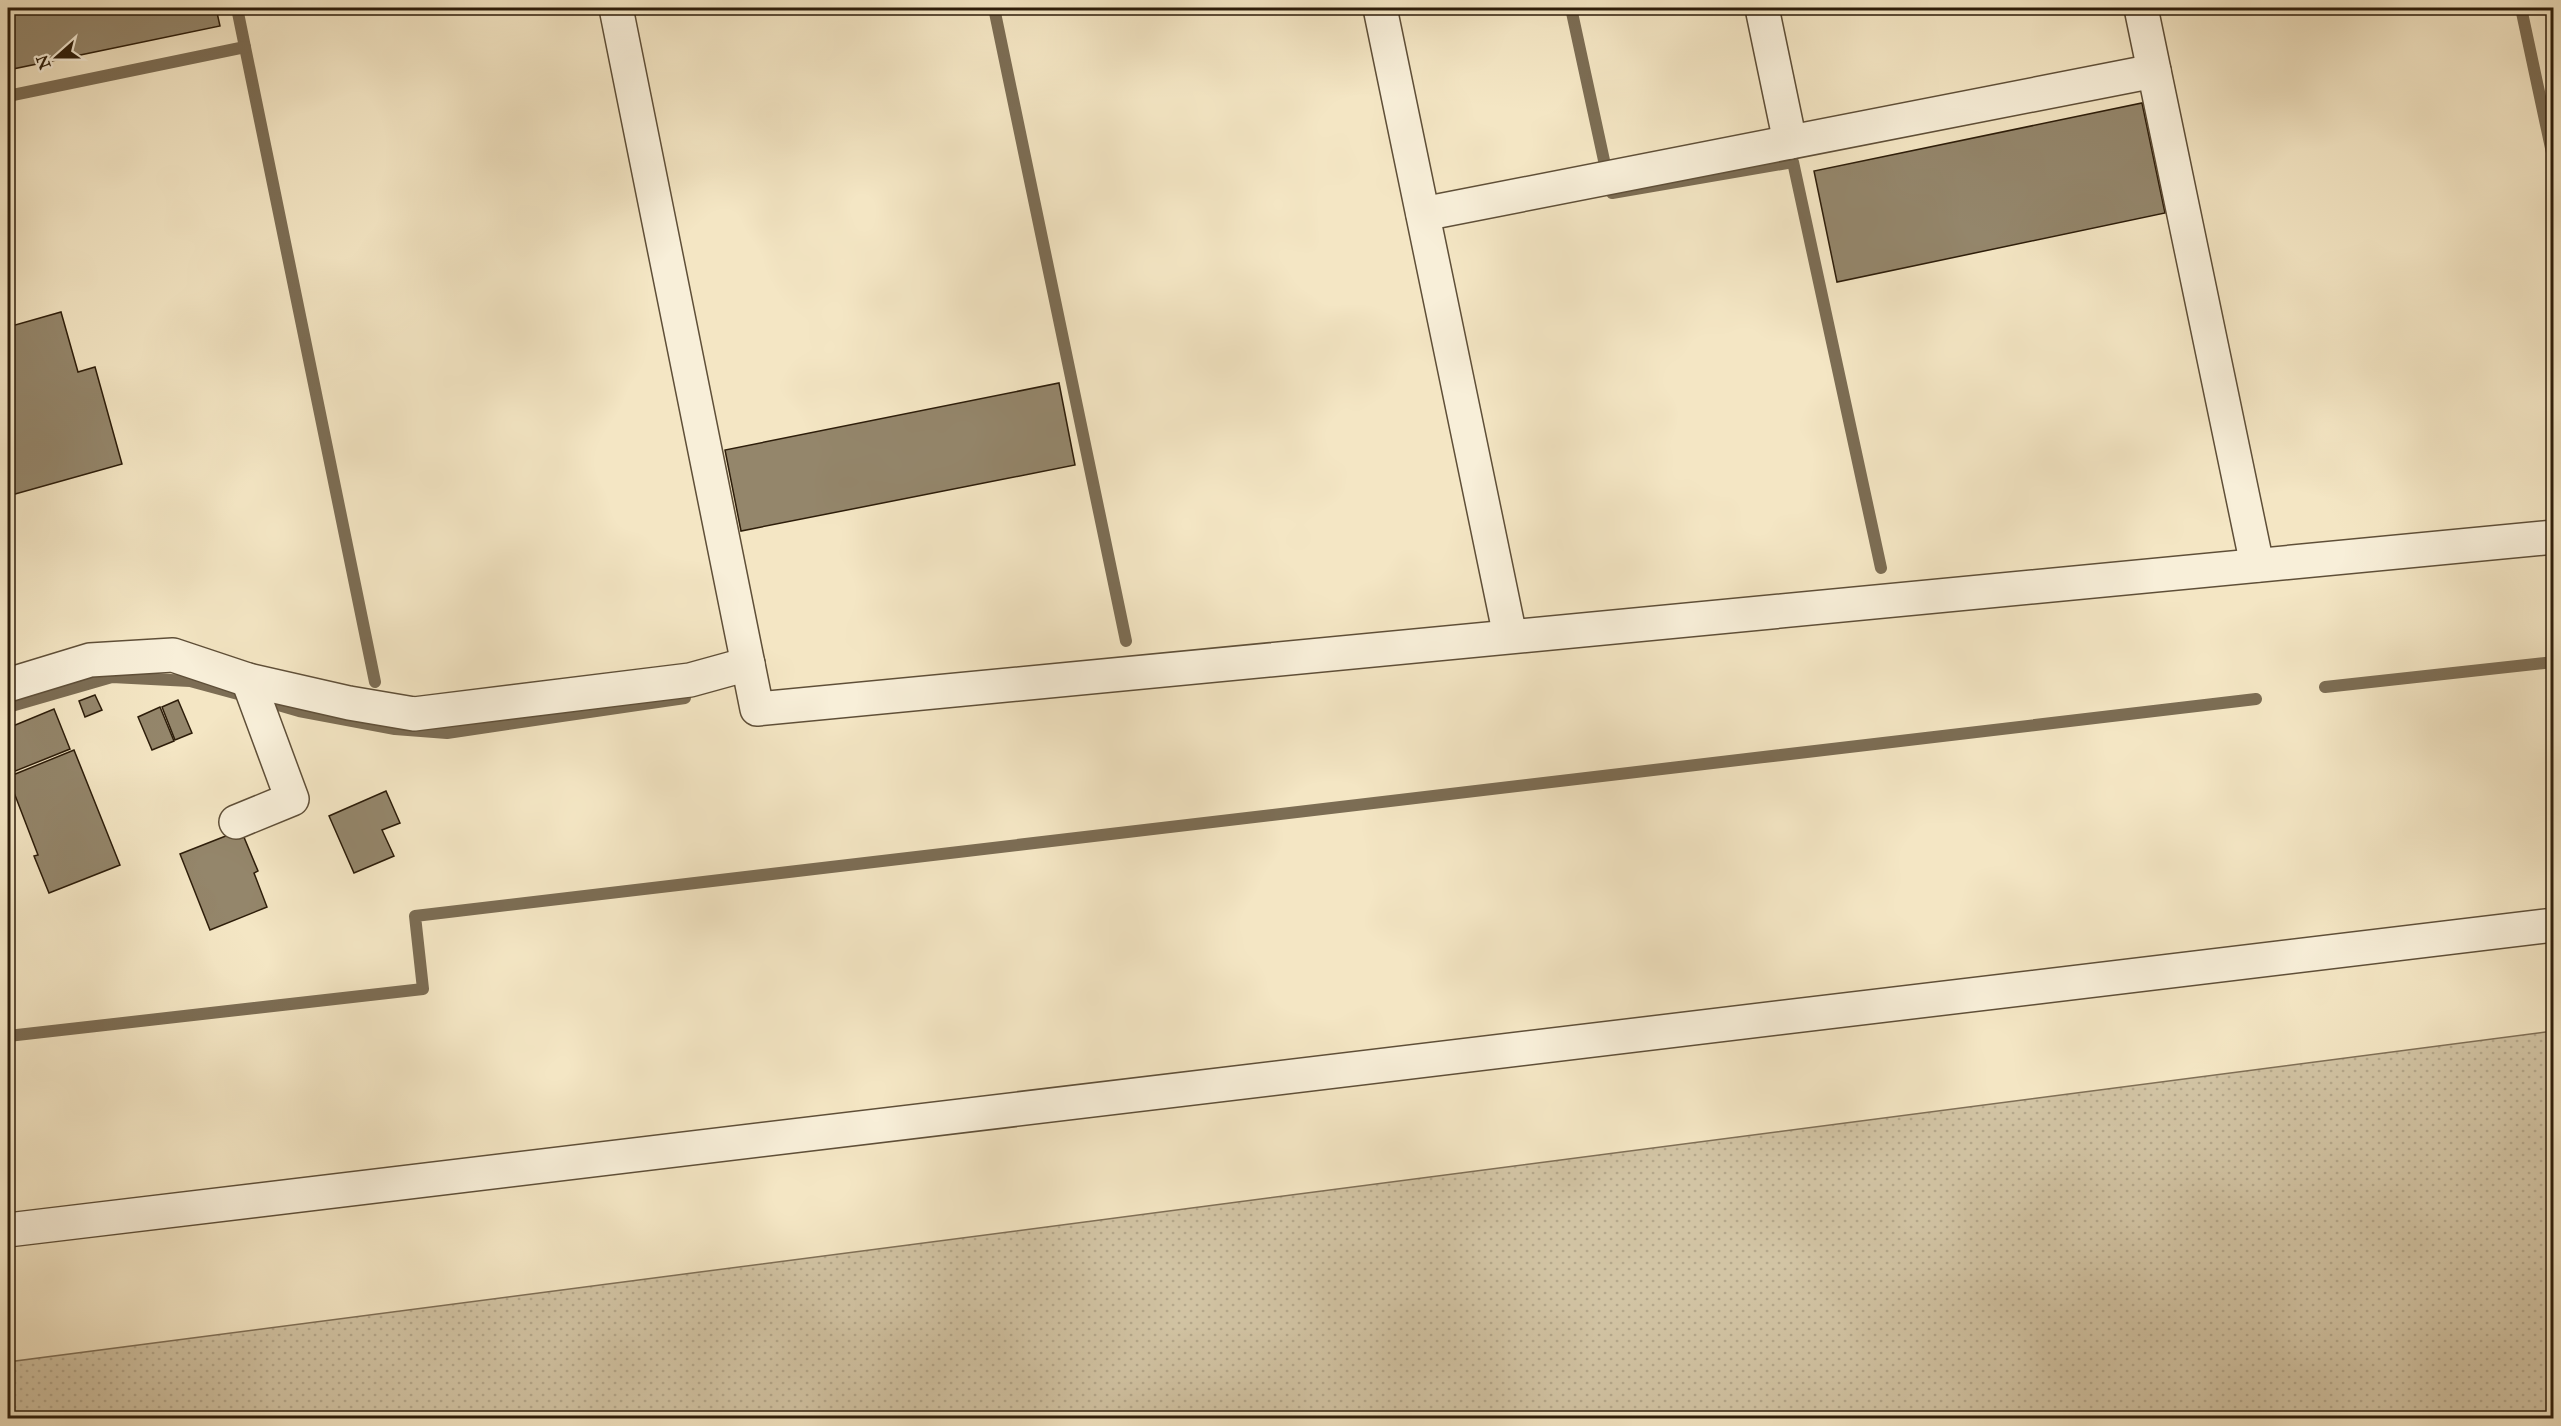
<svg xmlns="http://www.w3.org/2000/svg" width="2561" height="1426" font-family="'IM FELL Great Primer',serif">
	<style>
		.grass { fill: url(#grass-dots); stroke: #807057; stroke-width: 1.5 }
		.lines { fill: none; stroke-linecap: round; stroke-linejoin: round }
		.stream { stroke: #7c6d54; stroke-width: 12 }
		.building { fill: #94866b; stroke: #2d1d0a; stroke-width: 1.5 }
		.minor-casing { stroke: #5f4f38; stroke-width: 36 }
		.minor { stroke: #f8efd9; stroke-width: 33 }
	</style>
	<defs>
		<pattern id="grass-dots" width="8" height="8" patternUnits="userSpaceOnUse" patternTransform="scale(1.5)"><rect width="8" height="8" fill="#d2c4a4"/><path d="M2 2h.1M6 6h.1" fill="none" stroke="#b5a88c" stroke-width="1.8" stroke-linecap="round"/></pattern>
	</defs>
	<rect width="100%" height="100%" fill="#f4e6c4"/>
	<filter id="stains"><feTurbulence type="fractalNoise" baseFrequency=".00333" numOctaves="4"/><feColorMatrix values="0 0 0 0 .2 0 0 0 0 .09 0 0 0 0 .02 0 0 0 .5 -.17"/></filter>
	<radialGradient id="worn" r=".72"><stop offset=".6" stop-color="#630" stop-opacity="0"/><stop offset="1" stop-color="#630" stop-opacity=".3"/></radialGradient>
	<polygon class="grass" points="2553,1031 2553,1415 2521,1418 8,1418 8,1362"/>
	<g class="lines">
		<g class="stream">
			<polyline points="237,8 375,682"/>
			<polyline points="994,8 1126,641"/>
			<polyline points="1571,8 1605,165"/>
			<polyline points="2521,8 2554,162"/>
			<polyline points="8,96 245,47"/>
			<polyline points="1612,193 1793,162 1881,568"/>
			<polyline points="2325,687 2554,662"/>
			<polyline points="268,702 299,711 395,729 447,733 685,698"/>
			<polyline points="8,707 112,677 190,681 238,694"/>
			<polyline points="8,1036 423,989 415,916 2256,699"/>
		</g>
	</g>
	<g class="building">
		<polygon points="8,8 216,8 220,26 8,70"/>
		<polygon points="2142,103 2165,213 1837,282 1814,171"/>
		<polygon points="61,312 78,372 95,367 122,464 8,496 8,327"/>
		<polygon points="1059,383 1075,465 741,531 725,450"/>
		<polygon points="95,695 102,710 85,717 79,701"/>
		<polygon points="178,700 192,733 175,740 162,707"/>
		<polygon points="160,707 174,741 152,750 138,717"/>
		<polygon points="54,709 70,749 8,774 8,728"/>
		<polygon points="74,750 120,865 49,893 34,856 38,855 8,777"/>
		<polygon points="386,791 400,823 382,830 394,856 354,873 329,816"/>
		<polygon points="241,830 258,871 254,873 267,907 210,930 180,854"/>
	</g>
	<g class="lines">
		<g class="minor-casing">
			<g id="minor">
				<polyline points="616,8 757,709 2554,537"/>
				<polyline points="1380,8 1510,636"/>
				<polyline points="1762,8 1790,142"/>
				<polyline points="2141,8 2257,565"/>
				<polyline points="1423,214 2154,71"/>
				<polyline points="8,685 90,660 173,655 248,680 349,703 414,714 690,680 748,664"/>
				<polyline points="236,822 292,799 248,680"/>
				<polyline points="8,1230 2554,925"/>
			</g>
		</g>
		<use href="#minor" class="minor"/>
	</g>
	<rect width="2561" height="1426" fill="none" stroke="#f4e6c4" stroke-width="30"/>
	<rect x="9" y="9" width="2543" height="1408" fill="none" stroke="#2d1d0a" stroke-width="3"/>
	<rect x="15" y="15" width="2531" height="1396" fill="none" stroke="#2d1d0a" stroke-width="1.5"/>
	<g transform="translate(57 57) rotate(249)" stroke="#f8efd9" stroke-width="4.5" paint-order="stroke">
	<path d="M0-4.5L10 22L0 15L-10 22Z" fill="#2d1d0a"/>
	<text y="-9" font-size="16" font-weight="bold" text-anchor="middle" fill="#2d1d0a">N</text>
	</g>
	<rect width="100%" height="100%" filter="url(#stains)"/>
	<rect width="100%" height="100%" fill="url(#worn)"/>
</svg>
